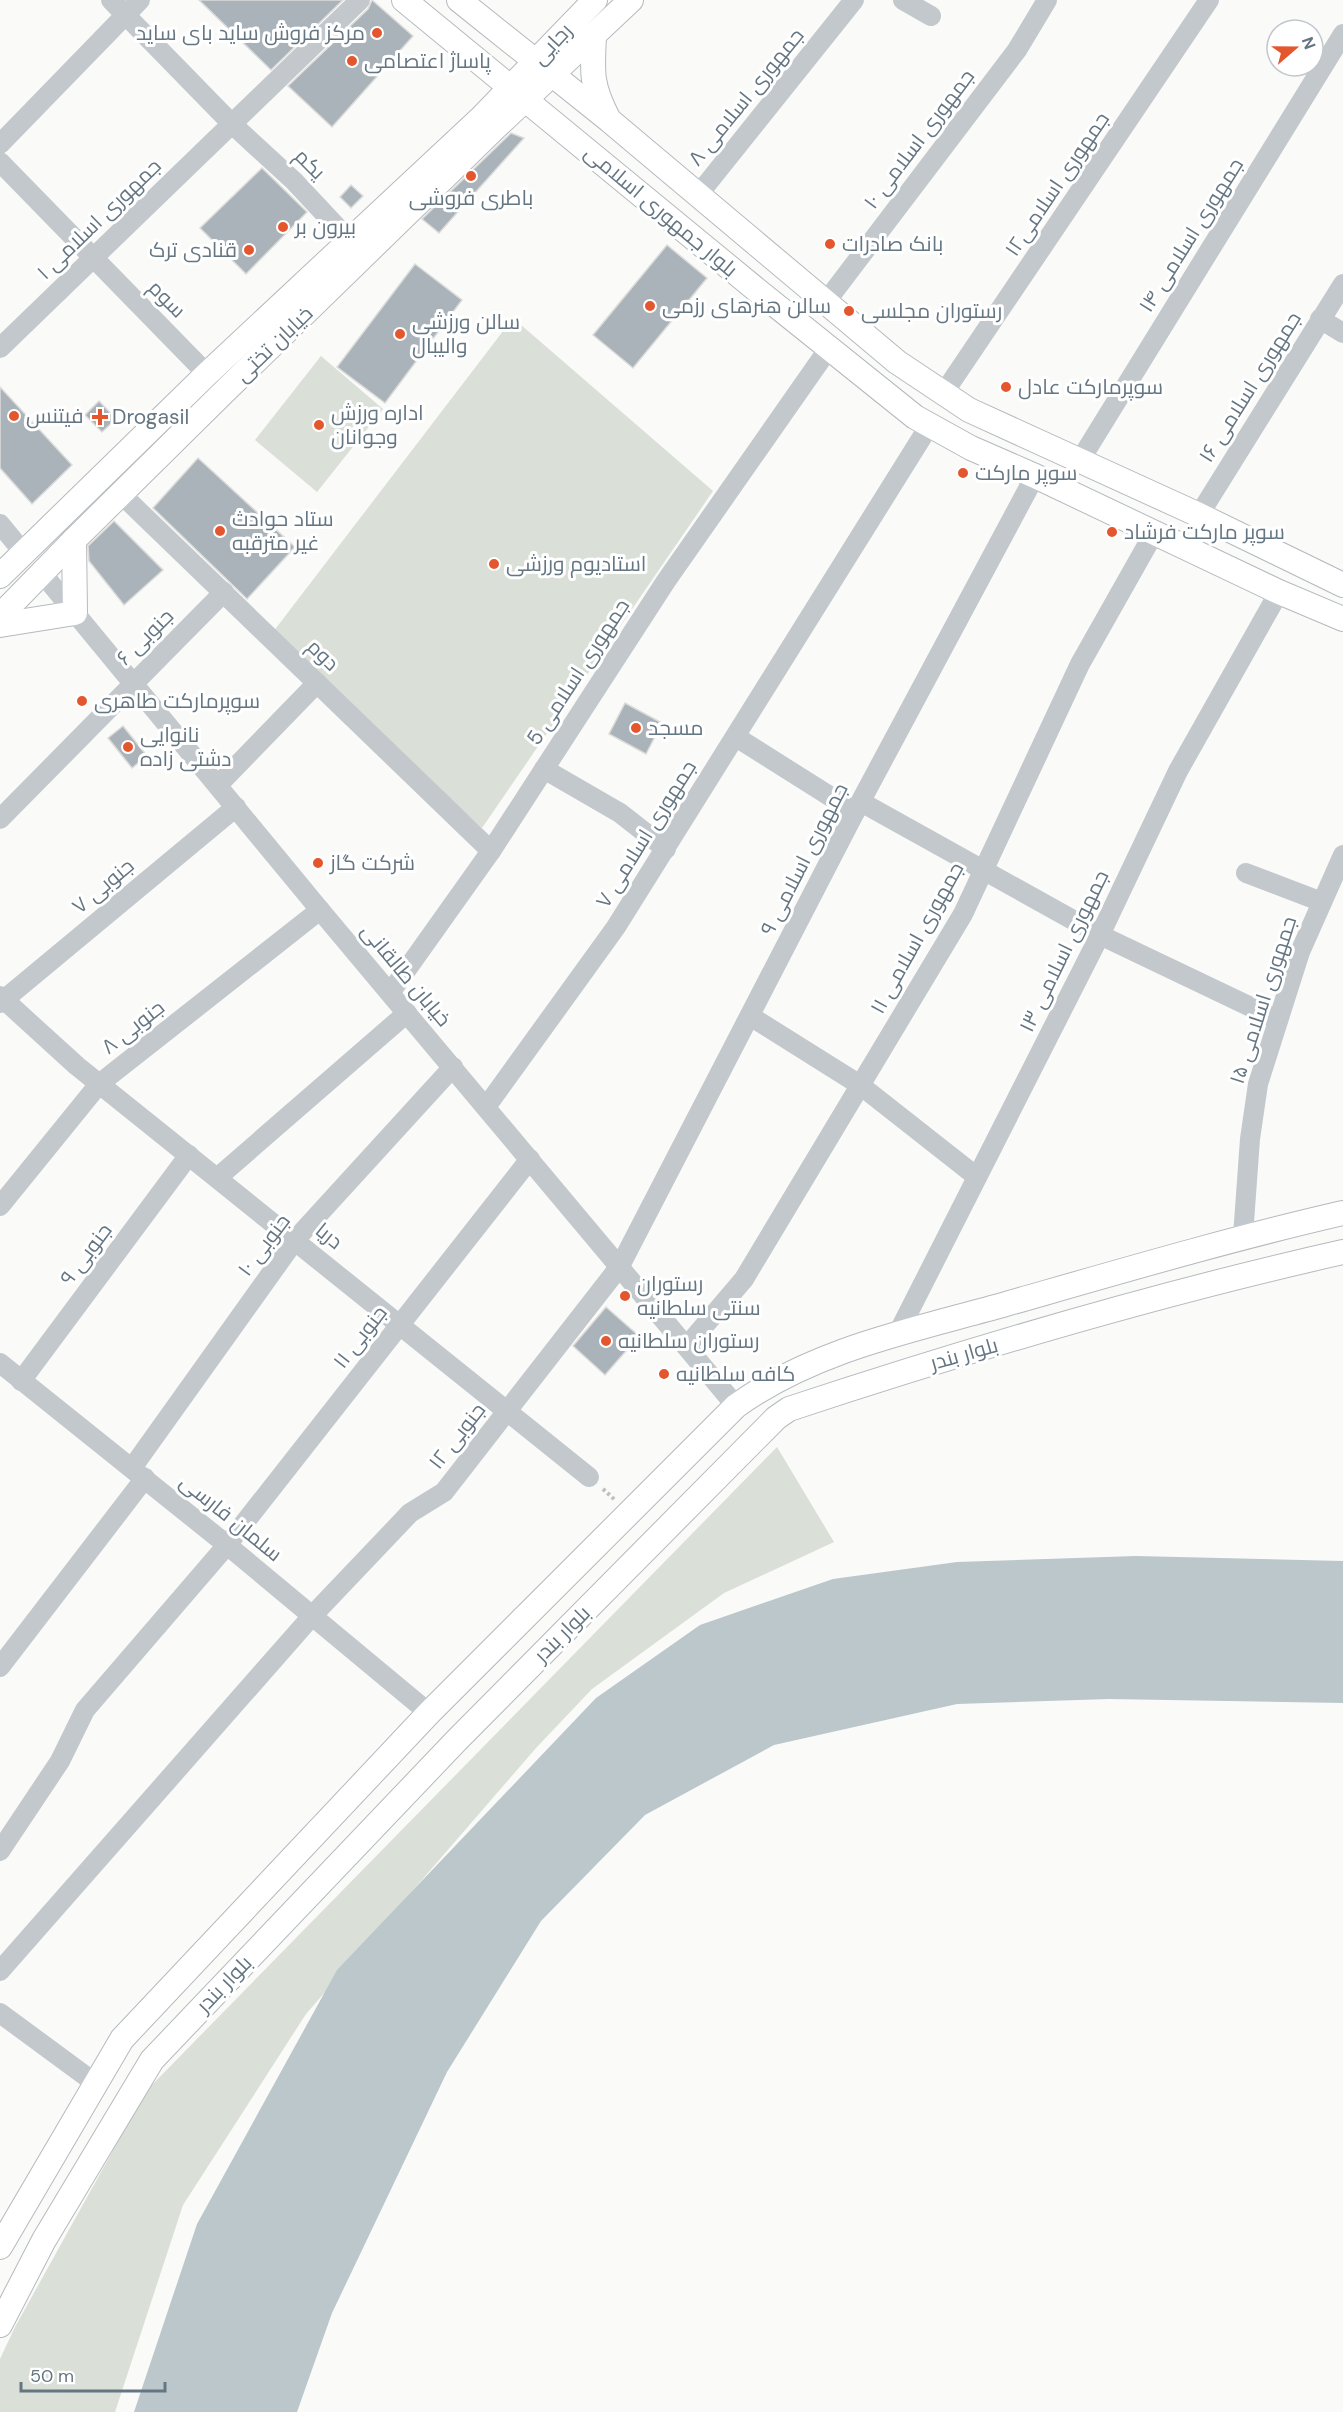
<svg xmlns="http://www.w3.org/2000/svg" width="1343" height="2412" font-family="'DM Sans',Cairo,sans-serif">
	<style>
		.green { fill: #dadfd7 }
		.water { fill: #bbc7cb }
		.building { fill: #aab3b9; stroke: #dcdcda; stroke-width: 1.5 }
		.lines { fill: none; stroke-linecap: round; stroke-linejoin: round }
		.major-casing { stroke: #b5babe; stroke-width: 26 }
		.path { stroke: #bbbfc2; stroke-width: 4; stroke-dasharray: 3 3; stroke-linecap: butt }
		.minor { stroke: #c3c8cc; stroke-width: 20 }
		.major { stroke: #fff; stroke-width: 24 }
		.poi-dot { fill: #e4572e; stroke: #fff; stroke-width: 2 }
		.labels { text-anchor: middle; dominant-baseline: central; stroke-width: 6; stroke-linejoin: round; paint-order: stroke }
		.poi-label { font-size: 21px; fill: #657683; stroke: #fff; text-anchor: start }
		.street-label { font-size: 21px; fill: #657683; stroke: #fff }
	</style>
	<rect width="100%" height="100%" fill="#fafaf8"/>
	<g class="green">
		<polygon points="513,318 713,491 482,828 270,636"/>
		<polygon points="321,356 383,409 317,492 255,440"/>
		<polygon points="777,1447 834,1542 724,1593 592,1689 536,1748 306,2014 183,2205 115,2412 0,2412 0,2359 15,2327 146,2091"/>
	</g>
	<polygon class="water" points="1136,1556 1343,1561 1343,1703 1109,1699 957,1704 774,1745 645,1815 541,1921 447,2072 332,2313 297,2412 134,2412 197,2224 337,1970 596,1698 700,1625 833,1579 957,1562"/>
	<g class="building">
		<polygon points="199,0 343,0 271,70"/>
		<polygon points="372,0 413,36 332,127 288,86 368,9"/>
		<polygon points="511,133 524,138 439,233 422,219"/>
		<polygon points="262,168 307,212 246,274 200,228"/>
		<polygon points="351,185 363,196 351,208 340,197"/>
		<polygon points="667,245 707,278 633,368 593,335"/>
		<polygon points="415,264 462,300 385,403 337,367"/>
		<polygon points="0,387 72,465 32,504 0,468"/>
		<polygon points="99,401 116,419 102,432 85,415"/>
		<polygon points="198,458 295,547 247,599 153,508"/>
		<polygon points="114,521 163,570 124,605 89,561 88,546"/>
		<polygon points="625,703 662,723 646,754 609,734"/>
		<polygon points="123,726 147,756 132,768 108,738"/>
		<polygon points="606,1307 639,1336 605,1375 573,1346"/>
	</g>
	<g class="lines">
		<g class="major-casing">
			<g id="major">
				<polyline points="404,0 758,291 915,417 971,448 1035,476 1279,592 1343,619"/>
				<polyline points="459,0 609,120 897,362 969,410 1199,515 1343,585"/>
				<path d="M 594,37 C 592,73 591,85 608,118"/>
				<polyline points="0,576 207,374 481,118 595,0"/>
				<polyline points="0,616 74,540 226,390 496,127 631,0"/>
				<polyline points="0,625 75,613 74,540"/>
				<path d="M 0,2247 L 122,2039 L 429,1713 L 736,1406 C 815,1349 914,1330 1006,1304 C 1118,1272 1230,1239 1343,1213"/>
				<path d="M 0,2325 L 44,2240 L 152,2060 L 456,1741 L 776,1418 L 789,1409 C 971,1349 1156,1294 1343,1252"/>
			</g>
		</g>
		<polyline class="path" points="603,1489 615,1500"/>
		<g class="minor">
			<polyline points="111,0 232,124 294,181 351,242"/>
			<polyline points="903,0 931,16"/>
			<polyline points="0,144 140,0"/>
			<polyline points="0,162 207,374"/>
			<polyline points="698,195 854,0"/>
			<polyline points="825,303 1017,50 1047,0"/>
			<polyline points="1320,319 1343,333"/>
			<polyline points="0,348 360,0"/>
			<polyline points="943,394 1209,0"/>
			<polyline points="1079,462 1343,34"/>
			<polyline points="121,494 491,851"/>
			<polyline points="1199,515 1343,284"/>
			<polyline points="0,524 23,552"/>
			<polyline points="42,573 320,910 736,1406"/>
			<polyline points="736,737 855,812"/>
			<polyline points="544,769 620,813 666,849"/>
			<polyline points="218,785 317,683"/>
			<polyline points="861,802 1100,935 1278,1020"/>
			<polyline points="0,819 224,592"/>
			<polyline points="1246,873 1322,902"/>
			<polyline points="390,993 491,851 666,581 829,348"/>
			<polyline points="0,996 77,1066 589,1477"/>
			<polyline points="0,1003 236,807"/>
			<polyline points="750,1016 860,1085 977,1177"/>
			<polyline points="486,1107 616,927 929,426"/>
			<polyline points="217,1178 407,1013"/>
			<polyline points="0,1206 99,1084 320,910"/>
			<polyline points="1243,1236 1250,1139 1258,1084 1300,952 1343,855"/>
			<polyline points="897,1335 1100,935 1178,771 1279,592"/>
			<polyline points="687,1346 744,1279 963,914 1080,664 1154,533"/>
			<polyline points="0,1363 227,1545 429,1713"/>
			<polyline points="21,1381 189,1155"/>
			<polyline points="132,1468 295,1240 453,1067"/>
			<polyline points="0,1667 145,1478"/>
			<polyline points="0,1851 60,1761 85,1710 227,1545 530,1159"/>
			<polyline points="0,1971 312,1616 410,1513 444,1492 620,1266 855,812 1035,476"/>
			<polyline points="0,2013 95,2083"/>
		</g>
		<use href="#major" class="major"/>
	</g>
	<g class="poi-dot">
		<circle cx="377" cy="33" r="6"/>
		<circle cx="352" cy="61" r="6"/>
		<circle cx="471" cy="176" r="6"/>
		<circle cx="283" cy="227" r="6"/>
		<circle cx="830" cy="244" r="6"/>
		<circle cx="249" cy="250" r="6"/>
		<circle cx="650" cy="306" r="6"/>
		<circle cx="849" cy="311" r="6"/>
		<circle cx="400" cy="334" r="6"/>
		<circle cx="1006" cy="387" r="6"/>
		<circle cx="14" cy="416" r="6"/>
		<path d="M97 408h6v6h6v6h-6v6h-6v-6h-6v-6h6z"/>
		<circle cx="319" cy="425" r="6"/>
		<circle cx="963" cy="473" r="6"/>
		<circle cx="220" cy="531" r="6"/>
		<circle cx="1112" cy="532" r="6"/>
		<circle cx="494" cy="564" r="6"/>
		<circle cx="82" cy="701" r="6"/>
		<circle cx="636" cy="728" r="6"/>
		<circle cx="128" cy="747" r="6"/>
		<circle cx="318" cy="863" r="6"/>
		<circle cx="625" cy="1296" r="6"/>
		<circle cx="606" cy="1341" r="6"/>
		<circle cx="664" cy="1374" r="6"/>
	</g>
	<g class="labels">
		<g class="poi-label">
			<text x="365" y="33" text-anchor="end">مرکز فروش ساید بای ساید</text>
			<text x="364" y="61">پاساژ اعتصامی</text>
			<text x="471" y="198" text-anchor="middle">باطری فروشی</text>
			<text x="295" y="227">بیرون بر</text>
			<text x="842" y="244">بانک صادرات</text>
			<text x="237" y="250" text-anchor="end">قنادی ترک</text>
			<text x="662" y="306">سالن هنرهای رزمی</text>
			<text x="861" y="311">رستوران مجلسی</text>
			<text x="412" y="322">سالن ورزشی<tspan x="412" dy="24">والیبال</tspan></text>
			<text x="1018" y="387">سوپرمارکت عادل</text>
			<text x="331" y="413">اداره ورزش<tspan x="331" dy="24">وجوانان</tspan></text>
			<text x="26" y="416">فیتنس</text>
			<text x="112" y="417">Drogasil</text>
			<text x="975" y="473">سوپر مارکت</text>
			<text x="232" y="519">ستاد حوادث<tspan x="232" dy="24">غیر مترقبه</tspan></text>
			<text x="1124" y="532">سوپر مارکت فرشاد</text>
			<text x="506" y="564">استادیوم ورزشی</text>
			<text x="94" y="701">سوپرمارکت طاهری</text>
			<text x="648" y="728">مسجد</text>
			<text x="140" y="735">نانوایی<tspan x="140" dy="24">دشتی زاده</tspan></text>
			<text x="330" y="863">شرکت گاز</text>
			<text x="637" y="1284">رستوران<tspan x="637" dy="24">سنتی سلطانیه</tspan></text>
			<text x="618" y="1341">رستوران سلطانیه</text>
			<text x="676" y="1374">کافه سلطانیه</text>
		</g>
		<g class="street-label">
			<text transform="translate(552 44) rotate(-47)">رجایی</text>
			<text transform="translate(746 97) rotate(-51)">جمهوری اسلامی ۸</text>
			<text transform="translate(919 139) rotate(-53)">جمهوری اسلامی ۱۰</text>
			<text transform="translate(310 164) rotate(45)">یکم</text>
			<text transform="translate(1057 184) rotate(-56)">جمهوری اسلامی۱۲</text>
			<text transform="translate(661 211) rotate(40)">بلوار جمهوری اسلامی</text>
			<text transform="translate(99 219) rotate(-44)">جمهوری اسلامی ۱</text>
			<text transform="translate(1191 235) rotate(-58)">جمهوری اسلامی ۱۴</text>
			<text transform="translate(167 299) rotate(45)">سوم</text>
			<text transform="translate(274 344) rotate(-44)">خیابان تختی</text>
			<text transform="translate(1250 387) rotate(-58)">جمهوری اسلامی ۱۶</text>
			<text transform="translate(145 637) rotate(-45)">۶ جنوبی</text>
			<text transform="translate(323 655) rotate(44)">دوم</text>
			<text transform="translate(578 672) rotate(-57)">جمهوری اسلامی 5</text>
			<text transform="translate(646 834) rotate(-58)">جمهوری اسلامی ۷</text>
			<text transform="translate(804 859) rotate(-63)">جمهوری اسلامی ۹</text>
			<text transform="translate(103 886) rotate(-40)">۷ جنوبی</text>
			<text transform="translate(917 938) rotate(-61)">جمهوری اسلامی ۱۱</text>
			<text transform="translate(1064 951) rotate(-64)">جمهوری اسلامی ۱۳</text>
			<text transform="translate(406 975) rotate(50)">خیابان طالقانی</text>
			<text transform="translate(1263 1000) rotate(-72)">جمهوری اسلامی ۱۵</text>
			<text transform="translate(133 1027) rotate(-38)">۸ جنوبی</text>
			<text transform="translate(329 1236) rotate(39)">دریا</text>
			<text transform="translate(264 1245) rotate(-53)">۱۰ جنوبی</text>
			<text transform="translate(86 1254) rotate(-53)">۹ جنوبی</text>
			<text transform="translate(360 1337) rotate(-52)">۱۱ جنوبی</text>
			<text transform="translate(964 1354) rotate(-16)">بلوار بندر</text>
			<text transform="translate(457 1436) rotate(-52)">۱۲ جنوبی</text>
			<text transform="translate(231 1518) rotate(39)">سلمان فارسی</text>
			<text transform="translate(562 1634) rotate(-45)">بلوار بندر</text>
			<text transform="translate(224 1984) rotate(-46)">بلوار بندر</text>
		</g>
	</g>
	<g transform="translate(1295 48) rotate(70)"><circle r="28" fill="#ffffff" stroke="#c1c8cd" stroke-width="1.5"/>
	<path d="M0-4.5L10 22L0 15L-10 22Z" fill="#e4572e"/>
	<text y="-9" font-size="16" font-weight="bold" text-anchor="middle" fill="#657683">N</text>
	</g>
	<path d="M21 2382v9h144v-9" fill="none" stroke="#657683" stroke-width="3"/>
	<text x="30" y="2382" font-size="18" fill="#657683" stroke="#ffffff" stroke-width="4.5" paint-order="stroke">50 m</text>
</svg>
